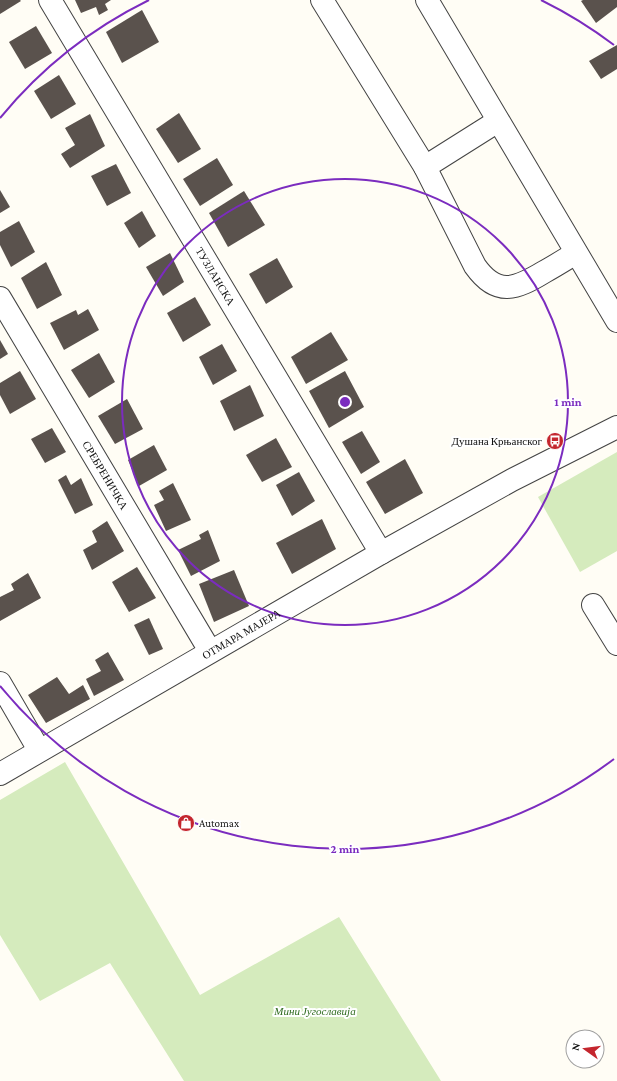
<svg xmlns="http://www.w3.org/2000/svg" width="617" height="1081" font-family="'Crimson Pro',serif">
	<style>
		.green { fill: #d5ebbd }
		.building { fill: #5a524d }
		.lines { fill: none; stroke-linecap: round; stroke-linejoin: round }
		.minor-casing { stroke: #444; stroke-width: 24 }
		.minor { stroke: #fff; stroke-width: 22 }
		.ring { fill: none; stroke: #7b2cbf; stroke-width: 2 }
		.labels { text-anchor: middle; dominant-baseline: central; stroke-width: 4; stroke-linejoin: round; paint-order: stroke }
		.street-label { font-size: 11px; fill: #111; stroke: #fff }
		.poi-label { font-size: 11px; fill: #111; stroke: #fff; text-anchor: end }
		.park-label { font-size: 11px; font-style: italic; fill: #2f6b1f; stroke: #fff }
		.centre { fill: #7b2cbf; stroke: #fff; stroke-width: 2 }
		.ring-label { font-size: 12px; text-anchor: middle; font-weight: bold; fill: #7b2cbf; stroke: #fff; stroke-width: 4; stroke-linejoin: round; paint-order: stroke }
	</style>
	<rect width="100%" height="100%" fill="#fffdf5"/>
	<g class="green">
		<polygon points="617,452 617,551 580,572 538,497"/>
		<polygon points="65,762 200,995 339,917 441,1081 184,1081 110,963 40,1001 0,935 0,800"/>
	</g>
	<g class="building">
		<polygon points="0,0 20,0 21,1 0,14"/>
		<polygon points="75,0 111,0 105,4 108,10 99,15 96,7 81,13"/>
		<polygon points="583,0 617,0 617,7 596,23 581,1"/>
		<polygon points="142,10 159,42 122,63 106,32"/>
		<polygon points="36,26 52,53 25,69 9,42"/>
		<polygon points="617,45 617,69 601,79 589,61"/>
		<polygon points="59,75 76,104 51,119 34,91"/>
		<polygon points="179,113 201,149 178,163 156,129"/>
		<polygon points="90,114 105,146 70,168 61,154 75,145 65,128"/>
		<polygon points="217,158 233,185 200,206 183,179"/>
		<polygon points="116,164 131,193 107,206 91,176"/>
		<polygon points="0,190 10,207 0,213"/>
		<polygon points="244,191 265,225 228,247 209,213"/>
		<polygon points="142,211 156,236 139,248 124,223"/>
		<polygon points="19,221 35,252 11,267 0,245 0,232"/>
		<polygon points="170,253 184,282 163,296 146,267"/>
		<polygon points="277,258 293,287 266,304 249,274"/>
		<polygon points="46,262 62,295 37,309 21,278"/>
		<polygon points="195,297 211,325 183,342 167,313"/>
		<polygon points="88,309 99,330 64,350 50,323 76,310 78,315"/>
		<polygon points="331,332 348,360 306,384 291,357"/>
		<polygon points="0,340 8,354 0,359"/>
		<polygon points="222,344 237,371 213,385 199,357"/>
		<polygon points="99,353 115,382 89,398 71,370"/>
		<polygon points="20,371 36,399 10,414 0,395 0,383"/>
		<polygon points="345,371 364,407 329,428 309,391"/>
		<polygon points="250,385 264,416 234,431 220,401"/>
		<polygon points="127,399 143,429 115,444 98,416"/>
		<polygon points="52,428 66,452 45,463 31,439"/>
		<polygon points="362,431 380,462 361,474 342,442"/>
		<polygon points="276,438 292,467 262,482 246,455"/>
		<polygon points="154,445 167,470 139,486 128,460"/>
		<polygon points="405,459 423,493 385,514 366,482"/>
		<polygon points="299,472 315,501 292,516 276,485"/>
		<polygon points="66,475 71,485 81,478 93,505 75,514 58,480"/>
		<polygon points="173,483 191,520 166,531 154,505 164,500 159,491"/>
		<polygon points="322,519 336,549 292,574 276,543"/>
		<polygon points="107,521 124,551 92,570 83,550 97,542 92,531"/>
		<polygon points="208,530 220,561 191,576 178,550 201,539 199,535"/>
		<polygon points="137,567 156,598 129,612 112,582"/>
		<polygon points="234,570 249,606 214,622 199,584"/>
		<polygon points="28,573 41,598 0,621 0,597 14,590 11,584"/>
		<polygon points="149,618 163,649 149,655 134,625"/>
		<polygon points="108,652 124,680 94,696 86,679 101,671 95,660"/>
		<polygon points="57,677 69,694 83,685 90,699 46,723 28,695"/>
	</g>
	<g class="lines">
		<g class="minor-casing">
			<g id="minor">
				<path id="s1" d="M 50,0 L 381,553"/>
				<polyline points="322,0 425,167"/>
				<polyline points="427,0 617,321"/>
				<path d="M 498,121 L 425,167 L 475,266 C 497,297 516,289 544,272 C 555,266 566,259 576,253"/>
				<path id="s2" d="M 0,298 L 210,651"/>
				<polyline points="593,605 617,644"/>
				<polyline points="0,683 39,750"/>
				<path id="s3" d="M 0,774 L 381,553 L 512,480 L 617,427"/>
			</g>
		</g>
		<use href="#minor" class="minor"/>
	</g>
	<g class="ring">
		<circle cx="345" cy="402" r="223"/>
		<path d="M614 759A447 447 0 0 1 0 686M0 118A447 447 0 0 1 149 0M541 0A447 447 0 0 1 614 45"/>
	</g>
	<defs>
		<g id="bus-disc" transform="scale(0.9)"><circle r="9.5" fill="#c4262e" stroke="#fff"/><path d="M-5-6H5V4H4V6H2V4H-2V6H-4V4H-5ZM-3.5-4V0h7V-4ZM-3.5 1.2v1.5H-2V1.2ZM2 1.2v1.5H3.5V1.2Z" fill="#fff"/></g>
		<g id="shop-disc" transform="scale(0.9)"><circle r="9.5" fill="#c4262e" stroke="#fff"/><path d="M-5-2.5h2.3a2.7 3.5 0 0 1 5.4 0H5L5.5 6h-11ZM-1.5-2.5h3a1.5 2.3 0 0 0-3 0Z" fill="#fff"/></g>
	</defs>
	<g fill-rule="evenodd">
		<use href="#bus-disc" x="555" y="441"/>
		<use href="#shop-disc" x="186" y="823"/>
	</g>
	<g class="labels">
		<g class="street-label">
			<text stroke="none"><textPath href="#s1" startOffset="322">ТУЗЛАНСКА</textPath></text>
			<text stroke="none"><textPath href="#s2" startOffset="206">СРЕБРЕНИЧКА</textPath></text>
			<text stroke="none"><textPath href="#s3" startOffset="279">ОТМАРА МАЈЕРА</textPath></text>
		</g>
		<g class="poi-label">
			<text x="542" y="441">Душана Крњанског</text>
			<text x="199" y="823" text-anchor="start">Automax</text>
		</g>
		<g class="park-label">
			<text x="315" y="1011">Мини Југославија</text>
		</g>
	</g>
	<circle cx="345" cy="402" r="6" class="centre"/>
	<g class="ring-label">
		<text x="568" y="406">1 min</text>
		<text x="345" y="853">2 min</text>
	</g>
	<g transform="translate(585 1049) rotate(284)"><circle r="19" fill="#ffffff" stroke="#a0a0a0"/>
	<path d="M0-3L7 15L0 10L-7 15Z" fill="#c4262e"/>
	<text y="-6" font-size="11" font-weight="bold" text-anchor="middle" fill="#111111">N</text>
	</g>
</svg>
